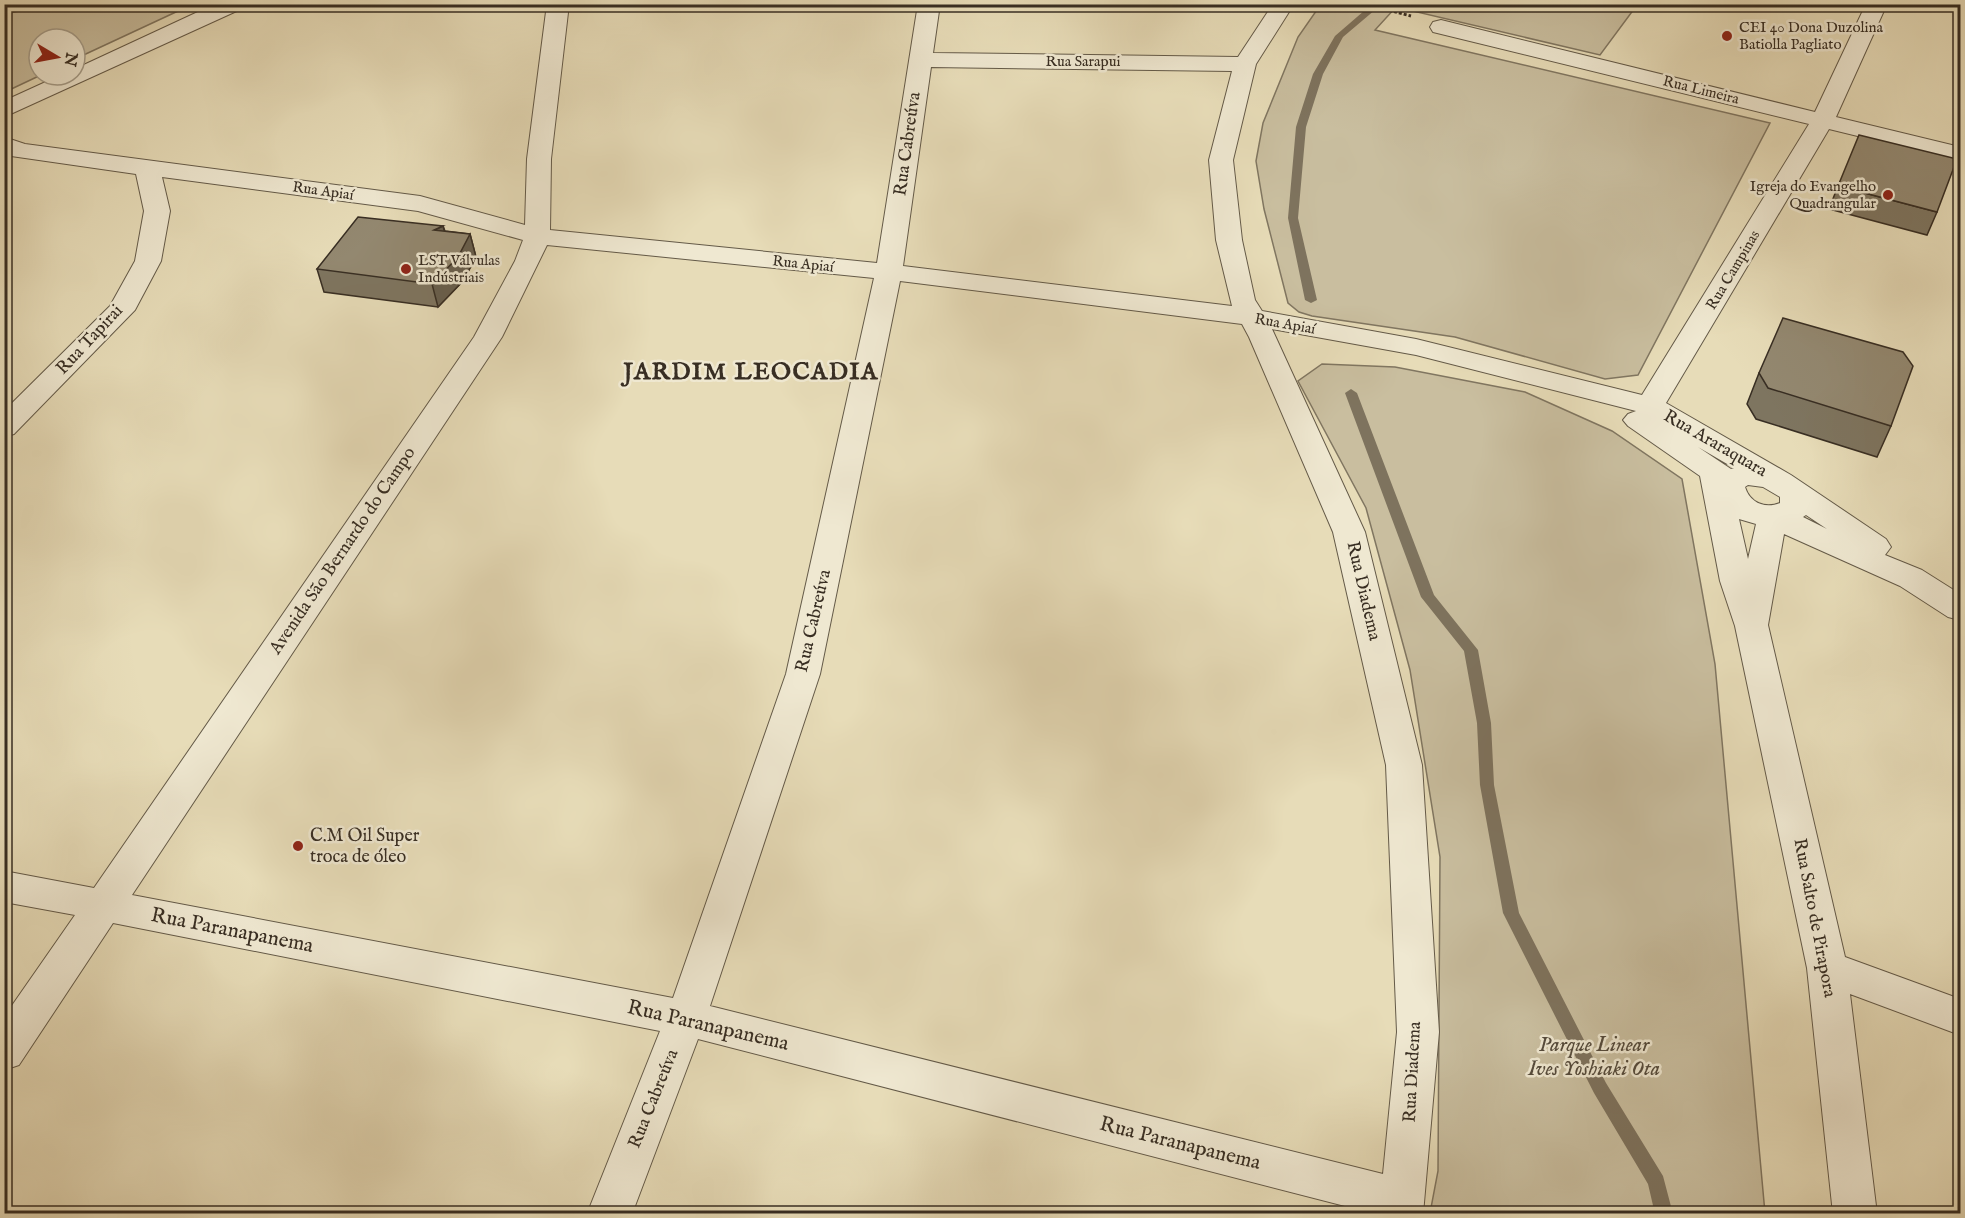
<svg xmlns="http://www.w3.org/2000/svg" width="1965" height="1218" font-family="'IM FELL English',serif">
	<style>
		.green { fill: #c9be9f; stroke: #807661; stroke-width: 1.5 }
		.lines { fill: none; stroke-linecap: round; stroke-linejoin: round }
		.stream { fill: #7e735e; fill-rule: evenodd }
		.minor-casing { stroke: #645a48; stroke-width: 2 }
		.motorway-casing { stroke: #382e23; stroke-width: 2 }
		.path { stroke: #382e23; stroke-width: 3; stroke-dasharray: 3 2; stroke-linecap: butt }
		.minor { fill: #efe8d1; fill-rule: evenodd }
		.motorway { fill: #e7dcb8; fill-rule: evenodd }
		.wall { fill: #7e7560; stroke: #382e23; stroke-width: 1.5 }
		.shaded-wall { fill: #675f4e; stroke: #382e23; stroke-width: 1.5 }
		.building { fill: #938870; stroke: #382e23; stroke-width: 1.5 }
		.poi-dot { fill: #8f2418; stroke: #efe8d1; stroke-width: 2 }
		.labels { text-anchor: middle; dominant-baseline: central; stroke-width: 5; stroke-linejoin: round; paint-order: stroke }
		.far-poi-label { font-size: 15px; fill: #382e23; stroke: #efe8d1; text-anchor: start }
		.far-street-label { font-size: 15px; fill: #382e23; stroke: #efe8d1 }
		.street-label { font-size: 18px; fill: #382e23; stroke: #efe8d1 }
		.poi-label { font-size: 18px; fill: #382e23; stroke: #efe8d1; text-anchor: start }
		.near-street-label { font-size: 21px; fill: #382e23; stroke: #efe8d1 }
		.near-park-label { font-size: 21px; font-style: italic; fill: #554b3c; stroke: #efe8d1 }
		.district-label { font-size: 24px; font-weight: bold; letter-spacing: 1.5px; fill: #382e23; stroke: #efe8d1 }
	</style>
	<rect width="100%" height="100%" fill="#e7dcb8"/>
	<filter id="stains"><feTurbulence type="fractalNoise" baseFrequency=".00333" numOctaves="4"/><feColorMatrix values="0 0 0 0 .2 0 0 0 0 .09 0 0 0 0 .02 0 0 0 .5 -.17"/></filter>
	<radialGradient id="worn" r=".72"><stop offset=".6" stop-color="#630" stop-opacity="0"/><stop offset="1" stop-color="#630" stop-opacity=".3"/></radialGradient>
	<g class="green">
		<polygon points="1321,4 1637,5 1600,55 1396,7 1375,30 1770,123 1638,375 1605,379 1455,337 1312,316 1299,312 1288,303 1264,209 1256,161 1263,123 1298,37"/>
		<polygon points="48,5 48,4 191,5 75,59 75,39 39,39 41,75 5,92 5,14"/>
		<polygon points="1322,364 1395,367 1525,392 1612,431 1682,479 1715,664 1765,1213 1430,1213 1438,1171 1440,857 1410,670 1366,508 1298,381"/>
	</g>
	<g class="lines">
		<g class="stream">
			<polygon points="1372,4 1382,4 1343,37 1323,74 1306,127 1298,218 1317,300 1311,303 1305,300 1288,218 1296,127 1313,74 1335,36"/>
			<polygon points="1351,389 1357,393 1434,595 1478,650 1491,723 1494,785 1519,913 1606,1083 1663,1176 1673,1214 1655,1214 1648,1184 1594,1093 1503,913 1480,785 1477,723 1464,651 1421,597 1345,393"/>
		</g>
		<g class="minor-casing">
			<g id="minor">
				<polygon points="215,4 243,4 241,9 4,117 4,101 61,75 75,75 75,69"/>
				<path d="M 547,4 L 569,4 L 551,159 L 550,230 L 877,263 L 918,4 L 940,4 L 933,53 L 1238,57 L 1273,4 L 1294,4 L 1256,64 L 1233,160 L 1242,240 L 1255,300 L 1262,311 L 1416,339 L 1642,395 L 1809,124 L 1433,32 L 1430,27 L 1433,22 L 1441,20 L 1815,112 L 1866,4 L 1887,4 L 1836,117 L 1960,147 L 1960,161 L 1829,129 L 1666,403 L 1791,475 L 1886,539 L 1891,547 L 1885,555 L 1922,570 L 1960,594 L 1960,620 L 1948,617 L 1900,586 L 1784,534 L 1768,625 L 1845,957 L 1960,999 L 1960,1035 L 1850,994 L 1877,1214 L 1833,1214 L 1807,968 L 1735,626 L 1720,581 L 1700,476 L 1628,426 L 1623,420 L 1628,414 L 1636,411 L 1416,355 L 1272,329 L 1365,532 L 1422,765 L 1439,1032 L 1423,1214 L 1376,1214 L 698,1039 L 632,1214 L 587,1214 L 660,1031 L 113,923 L 19,1065 L 4,1070 L 4,1017 L 75,915 L 4,902 L 4,871 L 94,888 L 474,337 L 515,261 L 523,240 L 418,211 L 162,177 L 170,211 L 161,261 L 135,310 L 14,434 L 4,437 L 4,411 L 110,306 L 135,261 L 144,211 L 136,174 L 11,156 L 4,153 L 4,137 L 25,144 L 420,196 L 525,225 L 527,159 ZM 931,67 L 1232,71 L 1209,160 L 1216,240 L 1232,306 L 903,266 ZM 547,245 L 874,278 L 786,674 L 673,998 L 132,895 L 502,337 ZM 900,281 L 1242,324 L 1249,337 L 1333,532 L 1386,765 L 1397,1032 L 1383,1174 L 710,1006 L 820,674 ZM 1698,447 L 1734,468 L 1731,469 ZM 1748,485 L 1763,487 L 1780,497 L 1780,503 C 1765,509 1750,503 1745,487 ZM 1806,515 L 1827,529 L 1803,517 ZM 1739,519 L 1756,524 L 1748,559 Z"/>
			</g>
		</g>
		<g class="motorway-casing">
			<polygon id="motorway" points="4,4 18,4 16,9 4,12"/>
		</g>
		<polyline class="path" points="1365,4 1411,16"/>
		<use href="#minor" class="minor"/>
		<use href="#motorway" class="motorway"/>
	</g>
	<g class="wall">
		<polygon points="1838,186 1937,212 1927,235 1829,209"/>
		<polygon points="443,226 445,231 470,234 476,257 463,281 438,307 324,292 317,269"/>
		<polygon points="1759,373 1891,426 1877,457 1756,419 1747,404"/>
	</g>
	<g class="shaded-wall">
		<polygon points="443,226 449,249 434,230"/>
		<polygon points="470,234 476,257 463,281 438,307 432,284"/>
	</g>
	<g class="building">
		<polygon points="1859,135 1957,159 1937,212 1838,186"/>
		<polygon points="358,217 443,226 434,230 470,234 458,257 432,284 317,269"/>
		<polygon points="1783,318 1903,352 1913,366 1891,426 1768,388 1759,373"/>
	</g>
	<g class="poi-dot">
		<circle cx="1727" cy="36" r="6"/>
		<circle cx="1888" cy="195" r="6"/>
		<circle cx="406" cy="269" r="6"/>
		<circle cx="298" cy="846" r="6"/>
	</g>
	<g class="labels">
		<g class="far-poi-label">
			<text x="1739" y="27">CEI 40 Dona Duzolina<tspan x="1739" dy="17">Batiolla Pagliato</tspan></text>
			<text x="1876" y="186" text-anchor="end">Igreja do Evangelho<tspan x="1876" dy="17">Quadrangular</tspan></text>
			<text x="418" y="260">LST Válvulas<tspan x="418" dy="17">Indústriais</tspan></text>
		</g>
		<g class="far-street-label">
			<text x="1083" y="61">Rua Sarapui</text>
			<text transform="translate(1701 90) rotate(14)">Rua Limeira</text>
			<text transform="translate(323 191) rotate(8)">Rua Apiaí</text>
			<text transform="translate(803 264) rotate(6)">Rua Apiaí</text>
			<text transform="translate(1733 270) rotate(-59)">Rua Campinas</text>
			<text transform="translate(1285 324) rotate(10)">Rua Apiaí</text>
		</g>
		<g class="street-label">
			<text transform="translate(908 144) rotate(-82)">Rua Cabreúva</text>
			<text transform="translate(90 340) rotate(-47)">Rua Tapirai</text>
			<text transform="translate(1715 444) rotate(30)">Rua Araraquara</text>
			<text transform="translate(343 551) rotate(-56)">Avenida São Bernardo do Campo</text>
			<text transform="translate(1363 591) rotate(77)">Rua Diadema</text>
			<text transform="translate(814 621) rotate(-77)">Rua Cabreúva</text>
			<text transform="translate(1814 918) rotate(79)">Rua Salto de Pirapora</text>
			<text transform="translate(1413 1072) rotate(-87)">Rua Diadema</text>
			<text transform="translate(654 1099) rotate(-68)">Rua Cabreúva</text>
		</g>
		<g class="poi-label">
			<text x="310" y="836">C.M Oil Super<tspan x="310" dy="21">troca de óleo</tspan></text>
		</g>
		<g class="near-street-label">
			<text transform="translate(232 931) rotate(11)">Rua Paranapanema</text>
			<text transform="translate(708 1026) rotate(13)">Rua Paranapanema</text>
			<text transform="translate(1180 1144) rotate(14)">Rua Paranapanema</text>
		</g>
		<g class="near-park-label">
			<text x="1594" y="1045">Parque Linear<tspan x="1594" dy="24">Ives Yoshiaki Ota</tspan></text>
		</g>
		<g class="district-label">
			<text x="751" y="372">JARDIM LEOCADIA</text>
		</g>
	</g>
	<rect width="1965" height="1218" fill="none" stroke="#e7dcb8" stroke-width="24"/>
	<rect x="6" y="6" width="1953" height="1206" fill="none" stroke="#382e23" stroke-width="3"/>
	<rect x="12" y="12" width="1941" height="1194" fill="none" stroke="#382e23" stroke-width="1.5"/>
	<g transform="translate(57 57) rotate(100)"><circle r="28" fill="#efe8d1" stroke="#a69e8b" stroke-width="1.5"/>
	<path d="M0-4.5L10 22L0 15L-10 22Z" fill="#8f2418"/>
	<text y="-9" font-size="16" font-weight="bold" text-anchor="middle" fill="#382e23">N</text>
	</g>
	<rect width="100%" height="100%" filter="url(#stains)"/>
	<rect width="100%" height="100%" fill="url(#worn)"/>
</svg>
